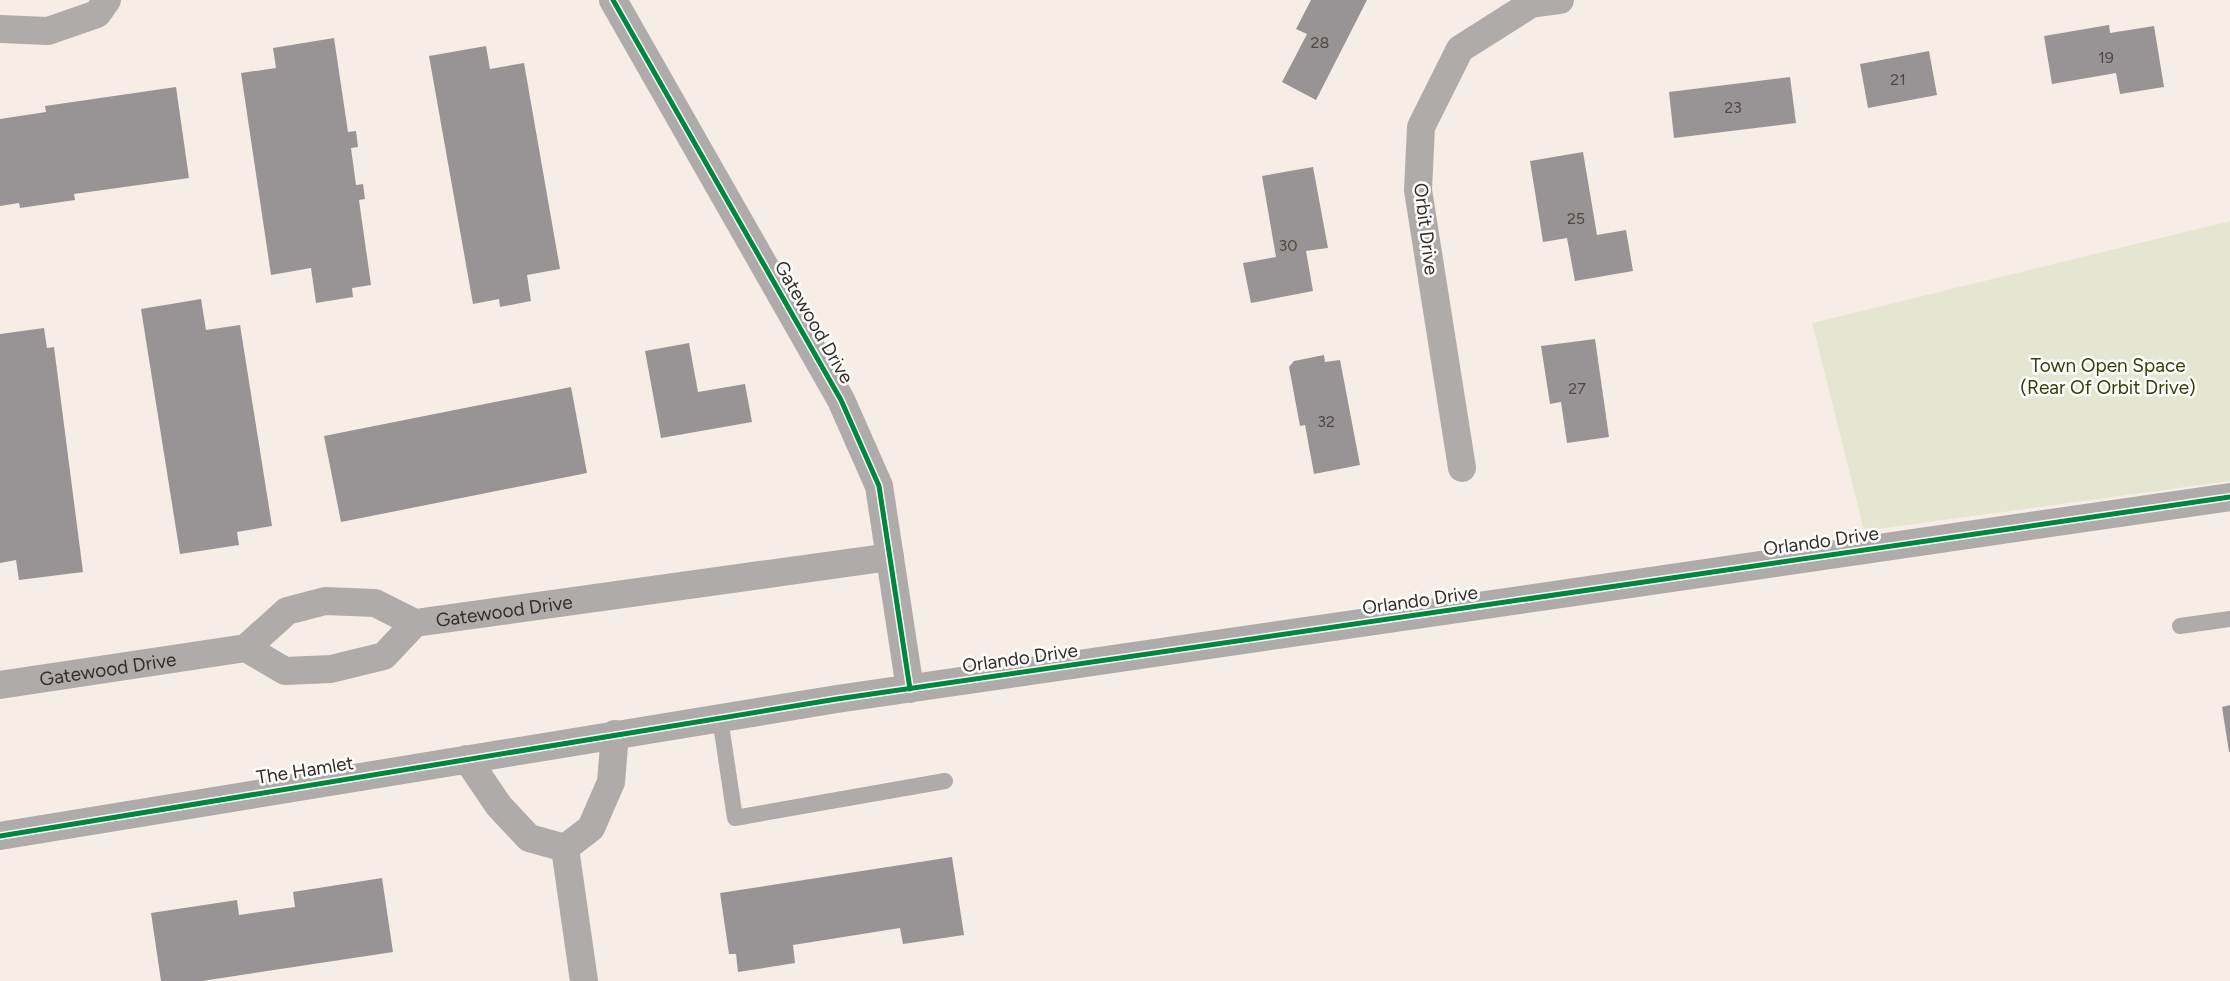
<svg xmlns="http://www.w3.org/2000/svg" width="2230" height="981" font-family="Figtree,sans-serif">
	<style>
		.green { fill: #e5e6d1 }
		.building { fill: #989495 }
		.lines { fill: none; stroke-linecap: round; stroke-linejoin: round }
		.lane { stroke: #afabaa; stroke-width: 16 }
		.street { stroke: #afabaa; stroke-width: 28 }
		.cycleway-casing { stroke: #fdfdfd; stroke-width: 8 }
		.cycleway { stroke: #00873e; stroke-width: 5 }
		.labels { text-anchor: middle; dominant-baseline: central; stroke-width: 5; stroke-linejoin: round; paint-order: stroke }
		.number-label { font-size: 16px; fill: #4d4844 }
		.street-label { font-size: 19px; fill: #342e29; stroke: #fdfdfd }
		.park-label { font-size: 19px; fill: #343f08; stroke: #fdfdfd }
	</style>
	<rect width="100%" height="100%" fill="#f6eee6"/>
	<polygon class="green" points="2230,221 2230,481 1864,531 1812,323"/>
	<g class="building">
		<polygon points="1311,0 1367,0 1316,100 1282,82 1307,34 1296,29"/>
		<polygon points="2109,25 2110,33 2154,26 2164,87 2120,94 2116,73 2052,84 2044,36"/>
		<polygon points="334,38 348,132 356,131 358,147 351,148 356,185 363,184 365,199 359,200 371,285 352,288 353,297 316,303 311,268 271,275 241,73 276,68 273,48"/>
		<polygon points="486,46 490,69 524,63 560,269 527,275 531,301 500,307 499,299 473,304 429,56"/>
		<polygon points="1929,51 1937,95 1868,108 1860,64"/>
		<polygon points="1790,77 1796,123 1674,138 1669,92"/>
		<polygon points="176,87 189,178 74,194 75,200 20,208 19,203 0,206 0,119 46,112 45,106"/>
		<polygon points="1583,152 1597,235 1626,230 1633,271 1575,281 1567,238 1543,242 1530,161"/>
		<polygon points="1313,167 1328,248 1306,251 1313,291 1251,303 1243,263 1276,257 1262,176"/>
		<polygon points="201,299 206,330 240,325 272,526 237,532 239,545 180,554 141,309"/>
		<polygon points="44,328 47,348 54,347 83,572 19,580 16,560 0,563 0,334"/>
		<polygon points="1595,339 1609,437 1567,443 1561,402 1550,404 1541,346"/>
		<polygon points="689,343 698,392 745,384 752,422 661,438 645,351"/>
		<polygon points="1324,355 1325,362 1340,360 1360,465 1314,474 1305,425 1300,426 1289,367 1294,361"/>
		<polygon points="571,387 587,473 341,522 324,436"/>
		<polygon points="2230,705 2230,752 2229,752 2222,707"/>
		<polygon points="952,857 964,935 903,944 900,928 793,945 795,963 738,972 736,954 729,954 720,893"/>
		<polygon points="382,878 393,952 202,981 161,981 151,913 237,900 239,915 295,907 293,892"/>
	</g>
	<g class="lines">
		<g class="lane">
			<polyline points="2180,626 2230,619"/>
			<polyline points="720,718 735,818 945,781"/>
		</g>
		<g class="street">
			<polyline points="613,0 841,400 879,486 910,689"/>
			<polyline points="0,29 48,31 97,14 107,0"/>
			<polyline points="1462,468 1418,190 1421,127 1460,49 1531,4 1560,0"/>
			<polyline points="246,648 285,671 331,669 384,656 415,623"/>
			<path id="s1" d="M 0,685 L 246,648 L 287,611 L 325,601 L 375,603 L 415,623 L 890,557"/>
			<polyline points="467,759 499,806 529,838 565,848"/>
			<polyline points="0,836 837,699 2230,497"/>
			<polyline points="565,848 584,981"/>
			<polyline points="565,848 591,828 611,782 615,734"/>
		</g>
		<g class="cycleway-casing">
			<g id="cycleway">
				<polyline points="613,0 841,400 879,486 910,689"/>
				<polyline points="0,836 837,699 2230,497"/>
			</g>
		</g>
		<use href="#cycleway" class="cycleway"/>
	</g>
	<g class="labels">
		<g class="number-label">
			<text x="1320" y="42">28</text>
			<text x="2106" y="57">19</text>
			<text x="1898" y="79">21</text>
			<text x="1733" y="107">23</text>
			<text x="1576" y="218">25</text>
			<text x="1288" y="245">30</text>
			<text x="1577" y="388">27</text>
			<text x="1326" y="421">32</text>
		</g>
		<g class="street-label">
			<text transform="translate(1426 229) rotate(83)">Orbit Drive</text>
			<text transform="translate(814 322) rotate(60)">Gatewood Drive</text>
			<text transform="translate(1821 541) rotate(-8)">Orlando Drive</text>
			<text transform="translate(1420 600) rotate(-8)">Orlando Drive</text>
			<text stroke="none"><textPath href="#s1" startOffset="528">Gatewood Drive</textPath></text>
			<text transform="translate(1020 658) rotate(-8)">Orlando Drive</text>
			<text stroke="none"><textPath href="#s1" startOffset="109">Gatewood Drive</textPath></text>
			<text transform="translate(305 770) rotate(-9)">The Hamlet</text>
		</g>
		<g class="park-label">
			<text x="2108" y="365">Town Open Space<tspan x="2108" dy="22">(Rear Of Orbit Drive)</tspan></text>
		</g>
	</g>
</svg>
